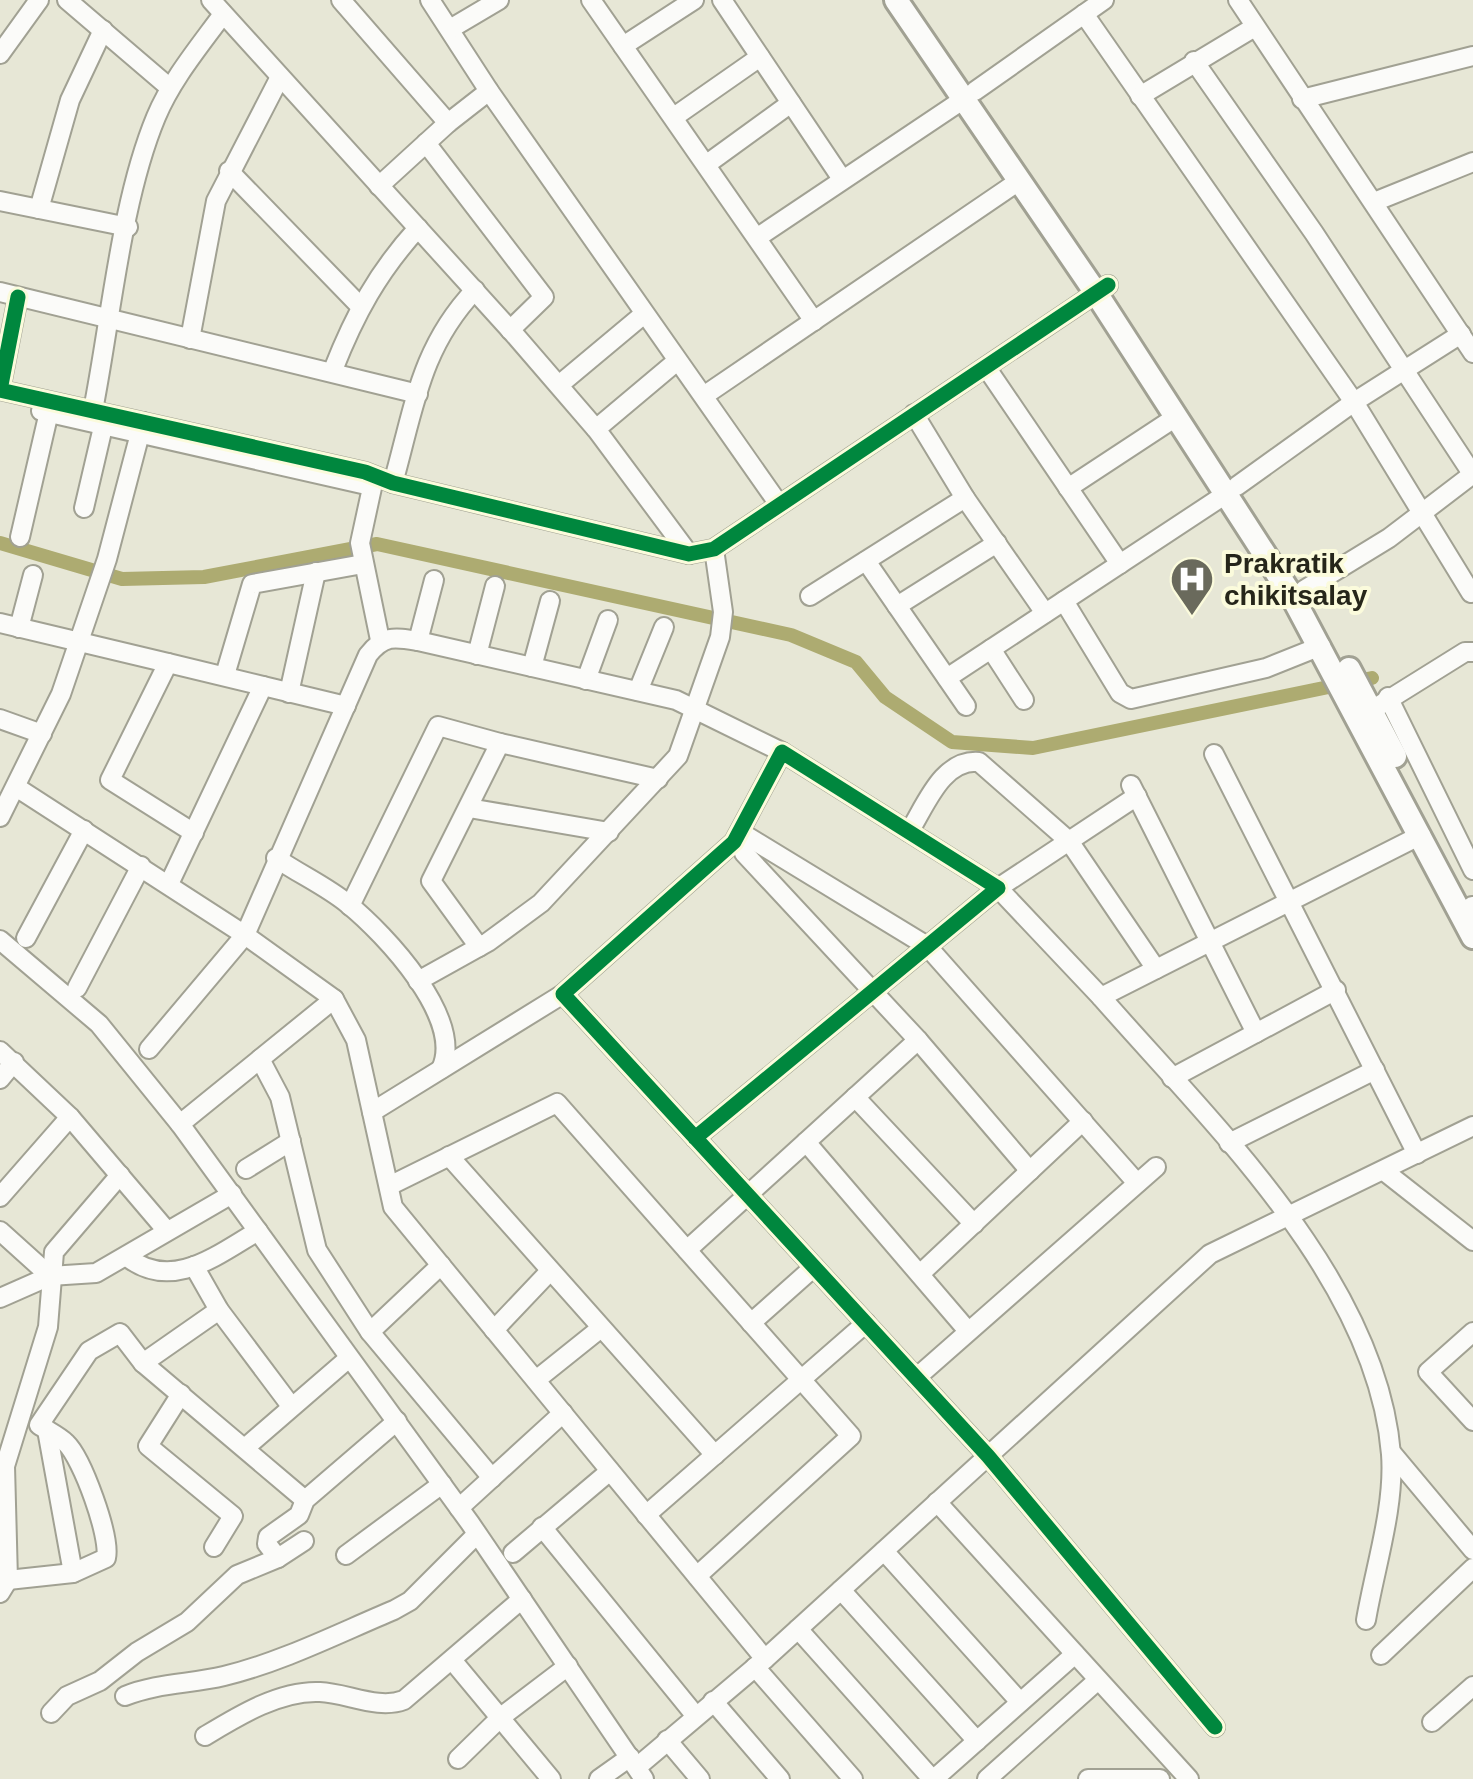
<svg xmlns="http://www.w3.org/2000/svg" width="1473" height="1779" font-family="Arial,sans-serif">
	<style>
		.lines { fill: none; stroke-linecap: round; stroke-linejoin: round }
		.canal { stroke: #adab71; stroke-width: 14 }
		.minor-casing { stroke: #a1a193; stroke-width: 22 }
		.major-casing { stroke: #a1a193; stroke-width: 28 }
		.minor { stroke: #fbfbf9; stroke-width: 18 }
		.major { stroke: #fbfbf9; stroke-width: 22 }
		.cycleway-casing { stroke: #fbfbdc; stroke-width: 21 }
		.cycleway { stroke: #00873e; stroke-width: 15 }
		.labels { text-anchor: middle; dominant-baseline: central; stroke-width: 8; stroke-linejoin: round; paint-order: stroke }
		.poi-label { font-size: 28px; font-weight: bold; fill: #26261a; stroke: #fbfbdc; text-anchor: start }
	</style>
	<rect width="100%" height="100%" fill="#e7e7d6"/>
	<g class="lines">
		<polyline class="canal" points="0,543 122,579 204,577 377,544 791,635 856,662 885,697 952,742 1033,748 1372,678"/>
		<g class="minor-casing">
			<g id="minor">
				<polyline points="67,0 170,88"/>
				<polyline points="211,0 514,334 596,429 689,554"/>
				<polyline points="341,0 448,123 489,91"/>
				<polyline points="430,0 489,91 778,503"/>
				<polyline points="591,0 814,321"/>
				<polyline points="722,0 842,179"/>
				<polyline points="1238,0 1473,353"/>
				<polyline points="1084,14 1354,402 1471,593"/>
				<polyline points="450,29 499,0"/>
				<polyline points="623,46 694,0"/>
				<polyline points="0,54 39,0"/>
				<polyline points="1194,61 1314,233 1473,475"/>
				<polyline points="975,91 1104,0"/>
				<polyline points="1140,96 1253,28"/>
				<polyline points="1302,99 1473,56"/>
				<polyline points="674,117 760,57"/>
				<polyline points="426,143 544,297 510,330"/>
				<polyline points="707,164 791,103"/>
				<polyline points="229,171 359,305"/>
				<polyline points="379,186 448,123"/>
				<polyline points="0,201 128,227"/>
				<polyline points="1374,202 1473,162"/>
				<polyline points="39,209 70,100 103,30"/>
				<polyline points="758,237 964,99"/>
				<polyline points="0,292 418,394"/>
				<polyline points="18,297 0,390 365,472 393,483 689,554 714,549 1108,285"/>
				<polyline points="190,339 216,201 280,77"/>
				<polyline points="986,367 1120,564"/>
				<path d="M 333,370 C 355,314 378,272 418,228"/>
				<polyline points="559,385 644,314"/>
				<polyline points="705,395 1019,181"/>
				<path d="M 93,410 C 111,319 121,201 156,117 C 172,79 199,47 223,14"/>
				<polyline points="41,411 362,484"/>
				<polyline points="596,429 677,361"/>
				<polyline points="373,483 360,543 380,640"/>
				<path d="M 393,483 C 414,409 420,348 475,290"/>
				<polyline points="1237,486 1354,402 1461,334"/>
				<polyline points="1068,488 1176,417"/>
				<polyline points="965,498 1045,613"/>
				<polyline points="84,508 103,427"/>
				<polyline points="20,537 49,412"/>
				<polyline points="866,561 966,706"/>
				<polyline points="1304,590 1389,538 1473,474"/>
				<polyline points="810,596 965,498 914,414"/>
				<polyline points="1064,601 1120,693 1131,699 1266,668 1321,646"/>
				<polyline points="897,606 997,543"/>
				<polyline points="0,623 168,663"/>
				<polyline points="19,628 33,575"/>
				<polyline points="418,641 434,580"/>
				<polyline points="991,649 1024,700"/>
				<polyline points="477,655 495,586"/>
				<polyline points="532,667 550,601"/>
				<polyline points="225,675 252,584 363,564"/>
				<polyline points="947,678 1226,494"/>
				<polyline points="586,680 608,620"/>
				<polyline points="638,691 664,627"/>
				<polyline points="289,693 316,572"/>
				<polyline points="1388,697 1473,870"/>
				<polyline points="1380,705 1465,652 1473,652"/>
				<polyline points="0,719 42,734"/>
				<polyline points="1214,754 1417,1154"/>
				<polyline points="1131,785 1256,1033"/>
				<polyline points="16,787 245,935 149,1049"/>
				<polyline points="469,808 609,832"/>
				<polyline points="0,817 61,694 107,559 143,422"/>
				<polyline points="740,832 744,853 918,1040 806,1142 968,1331"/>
				<polyline points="740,832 927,946 1137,1183"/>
				<path d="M 909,832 C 926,805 942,759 979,762 L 1069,841 L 1156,969"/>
				<polyline points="194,833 110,780 168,663 263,686"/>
				<path d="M 276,858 C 299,874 326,886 348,904 C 385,934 465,1019 441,1069"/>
				<polyline points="169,884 263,686 346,706"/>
				<polyline points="350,906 438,726 500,743"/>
				<polyline points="1472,906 1473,906"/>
				<polyline points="26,938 84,830"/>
				<polyline points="0,940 99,1024 180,1124 470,1523 644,1779"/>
				<polyline points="479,947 431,881 500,743 658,779"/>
				<polyline points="418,981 488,942 541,903 678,756 720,637 723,612 714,549"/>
				<polyline points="77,988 141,866"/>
				<polyline points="1101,997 998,888 1137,796"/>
				<polyline points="334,999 356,1040 393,1207 765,1659"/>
				<polyline points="918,1040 1030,1171"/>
				<polyline points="0,1051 70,1117 167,1231"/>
				<polyline points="260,1059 280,1097 317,1250 370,1332"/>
				<polyline points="1172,1078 1336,990"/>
				<polyline points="0,1079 14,1062"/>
				<polyline points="855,1097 974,1224"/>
				<polyline points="372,1112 563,994"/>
				<path d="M 180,1124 L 334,999 L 245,935 L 368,655 C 384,635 394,637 418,641 L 676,700 L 782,752"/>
				<polyline points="695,1138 998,888 782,752 734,842 563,994 988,1456 1215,1727"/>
				<polyline points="1229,1143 1375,1070"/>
				<polyline points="449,1156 715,1455"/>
				<polyline points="246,1169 291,1141"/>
				<polyline points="1384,1171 1473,1241"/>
				<polyline points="389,1186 557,1103 851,1436 697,1576"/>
				<polyline points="0,1197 70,1117"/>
				<polyline points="0,1231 50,1276"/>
				<polyline points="687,1250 806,1142"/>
				<path d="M 127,1257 C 172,1292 217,1255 258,1231"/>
				<polyline points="441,1265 370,1332 492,1478"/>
				<polyline points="194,1266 219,1310 291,1406"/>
				<polyline points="920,1274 1083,1121"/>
				<polyline points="0,1298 50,1276 96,1273 232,1194"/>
				<polyline points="751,1323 814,1267"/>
				<polyline points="494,1330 550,1271"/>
				<polyline points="1473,1332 1428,1372 1473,1421"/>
				<polyline points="143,1363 219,1310"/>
				<polyline points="916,1378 1156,1167"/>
				<polyline points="536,1380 601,1328"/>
				<polyline points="181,1394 148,1446 233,1516 214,1547"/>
				<polyline points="47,1430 73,1573"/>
				<polyline points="246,1447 349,1358"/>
				<polyline points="1391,1452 1473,1550"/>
				<polyline points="937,1502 1189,1779"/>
				<polyline points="459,1508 563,1413"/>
				<polyline points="646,1515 866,1323"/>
				<polyline points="542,1527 695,1715"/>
				<polyline points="884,1551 1020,1702"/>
				<polyline points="513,1553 610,1471"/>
				<polyline points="346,1555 442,1484"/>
				<polyline points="278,1558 267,1544 268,1537 299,1515 305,1500 397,1421"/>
				<path d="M 8,1580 L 73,1573 L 106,1558 C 111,1537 82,1458 66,1443 C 59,1436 48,1431 39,1425 L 89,1351 L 120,1333 L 143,1363 L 305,1500"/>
				<polyline points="841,1590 977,1741"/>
				<polyline points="0,1593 8,1580 5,1466 48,1327 54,1252 120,1175"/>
				<path d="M 1366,1620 C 1375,1567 1395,1507 1391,1454 C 1377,1279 1210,1122 1101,997 L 1421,835"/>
				<polyline points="798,1629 932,1779"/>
				<polyline points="1381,1655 1473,1568"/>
				<polyline points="452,1660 551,1779"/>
				<polyline points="755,1667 853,1779"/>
				<path d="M 125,1696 C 157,1683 191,1684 224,1676 C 282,1662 339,1633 394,1610 L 410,1601 L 477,1534"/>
				<polyline points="713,1701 780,1779"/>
				<polyline points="51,1713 67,1696 100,1681 137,1652 187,1622 237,1575 278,1558 304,1541"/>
				<polyline points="1432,1722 1473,1686"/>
				<path d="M 205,1736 C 238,1716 280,1690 320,1692 C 347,1693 378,1710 404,1700 L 522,1599"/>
				<polyline points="667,1740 700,1779"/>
				<polyline points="458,1759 501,1717 568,1666"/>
				<polyline points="637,1767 765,1659 1210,1254 1473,1126"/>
				<polyline points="599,1779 630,1757"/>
				<polyline points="934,1779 1075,1654"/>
				<polyline points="987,1779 1098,1680"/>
				<polyline points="1088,1779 1160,1779"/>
			</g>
		</g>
		<g class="major-casing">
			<g id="major">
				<polyline points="896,0 1096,293 1293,598 1473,937"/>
				<polyline points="1349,669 1395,756"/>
			</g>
		</g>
		<use href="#minor" class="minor"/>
		<use href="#major" class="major"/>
		<g class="cycleway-casing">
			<g id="cycleway">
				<polyline points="18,297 0,390 365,472 393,483 689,554 714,549 1108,285"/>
				<polyline points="695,1138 998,888 782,752 734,842 563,994 988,1456 1215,1727"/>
			</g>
		</g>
		<use href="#cycleway" class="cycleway"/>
	</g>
	<defs>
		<g id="hospital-pin" transform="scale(2.25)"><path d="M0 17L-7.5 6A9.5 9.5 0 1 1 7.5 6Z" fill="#6a6a5c" stroke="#fbfbdc"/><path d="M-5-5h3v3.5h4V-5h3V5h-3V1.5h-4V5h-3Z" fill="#fff"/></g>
	</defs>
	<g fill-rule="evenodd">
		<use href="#hospital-pin" x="1192" y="579"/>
	</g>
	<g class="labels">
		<g class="poi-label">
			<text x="1224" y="563">Prakratik<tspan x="1224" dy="32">chikitsalay</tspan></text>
		</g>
	</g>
</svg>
